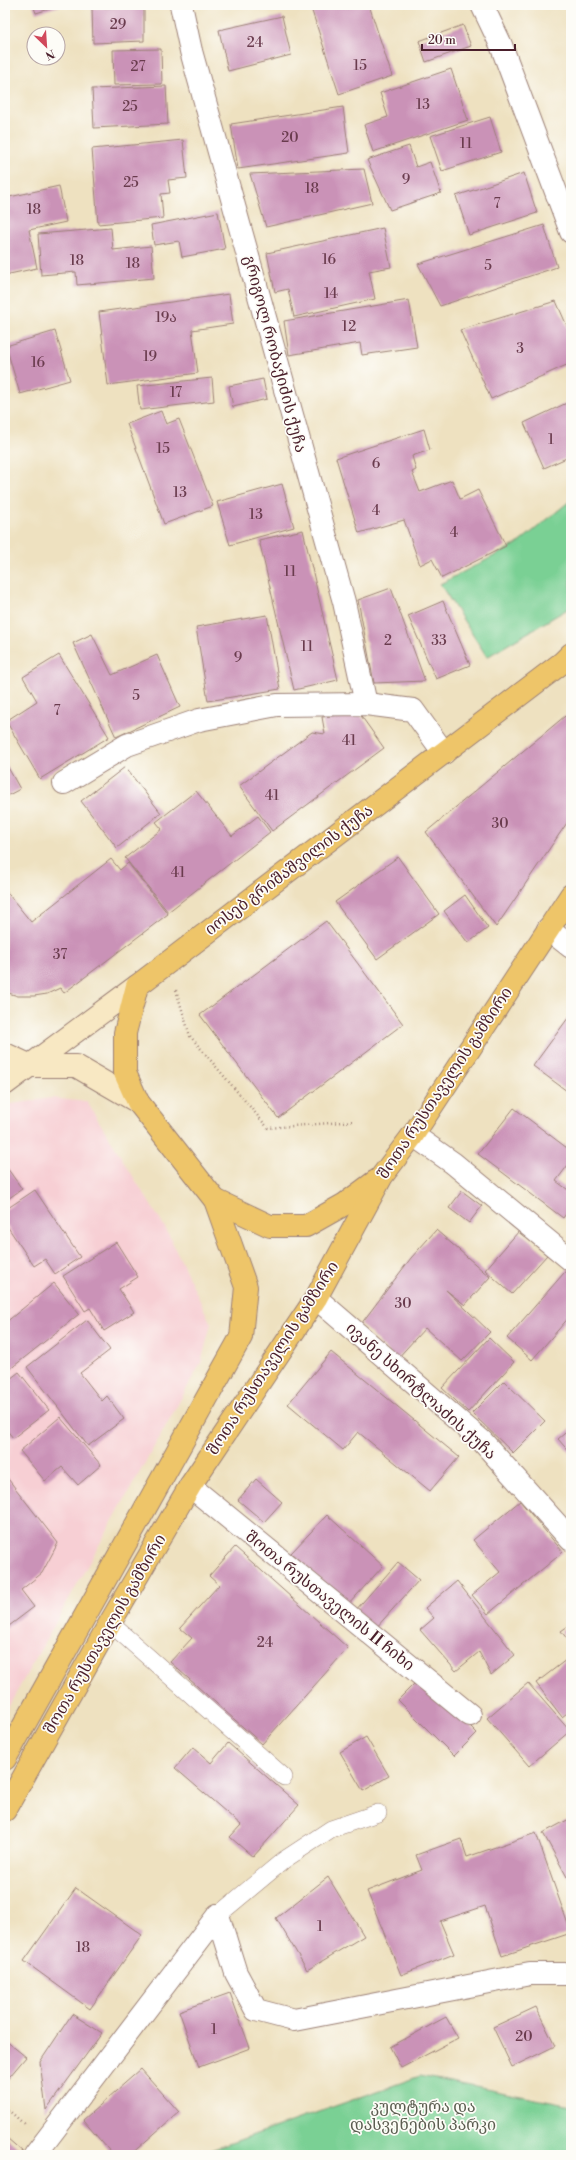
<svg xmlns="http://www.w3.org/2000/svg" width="576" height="2160" font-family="'Libre Bodoni','Noto Serif Georgian',serif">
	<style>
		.built { fill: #f7cfd4 }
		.green { fill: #7ad094; stroke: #627860 }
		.building { fill: #ca92b7 }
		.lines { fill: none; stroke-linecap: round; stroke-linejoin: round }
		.lane-casing { stroke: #9c8076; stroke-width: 18 }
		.street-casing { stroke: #9c8076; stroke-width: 24 }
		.secondary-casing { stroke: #9c8076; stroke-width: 24 }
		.primary-casing { stroke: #9c8076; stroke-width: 24 }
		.path { stroke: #9c8076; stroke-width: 2.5; stroke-dasharray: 1 3; stroke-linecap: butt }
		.lane { stroke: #fff; stroke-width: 17 }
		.street { stroke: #fff; stroke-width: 22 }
		.secondary { stroke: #f8e8c3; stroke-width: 22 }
		.primary { stroke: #eec569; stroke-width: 22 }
		.labels { text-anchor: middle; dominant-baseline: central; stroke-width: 3.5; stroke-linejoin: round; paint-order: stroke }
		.number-label { font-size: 14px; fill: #6a3c4e }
		.street-label { font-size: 16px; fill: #4a1f2b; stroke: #fdfcf7 }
		.park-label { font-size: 16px; fill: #5b5d50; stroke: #fdfcf7 }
	</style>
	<rect width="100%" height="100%" fill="#fdfcf7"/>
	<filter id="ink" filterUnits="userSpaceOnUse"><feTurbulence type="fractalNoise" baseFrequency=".025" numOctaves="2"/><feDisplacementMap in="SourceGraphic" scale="8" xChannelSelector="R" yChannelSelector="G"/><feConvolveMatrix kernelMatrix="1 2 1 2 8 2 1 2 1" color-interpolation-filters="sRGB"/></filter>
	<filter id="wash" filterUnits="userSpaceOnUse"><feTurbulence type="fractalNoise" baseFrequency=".012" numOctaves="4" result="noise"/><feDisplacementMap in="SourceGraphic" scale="16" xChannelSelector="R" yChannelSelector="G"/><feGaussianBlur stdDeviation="0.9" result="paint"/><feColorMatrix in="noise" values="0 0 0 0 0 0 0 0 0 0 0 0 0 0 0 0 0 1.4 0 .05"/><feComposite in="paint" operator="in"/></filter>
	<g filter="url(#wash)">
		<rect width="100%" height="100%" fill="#eee1c0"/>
		<polygon class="built" points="51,1098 87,1102 167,1231 211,1324 201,1363 5,1713 5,1105"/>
		<g class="green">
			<polygon points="571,500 571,607 487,657 440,584 517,544"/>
			<polygon points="420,2076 571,2106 571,2155 197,2155"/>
		</g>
		<g id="blocks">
			<g class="building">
				<polygon points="33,5 63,5 36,13"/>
				<polygon points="310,5 369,5 392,76 339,94"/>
				<polygon points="144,7 144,41 93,43 92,8"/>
				<polygon points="282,16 291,55 228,71 219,30"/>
				<polygon points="463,25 471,46 426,62 419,41"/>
				<polygon points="161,49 162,84 114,85 113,50"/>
				<polygon points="451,69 468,120 373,152 364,125 388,117 380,93"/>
				<polygon points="166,86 168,124 94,128 92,89"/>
				<polygon points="343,107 349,153 238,169 231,124"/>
				<polygon points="490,117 501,152 442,171 430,136"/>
				<polygon points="183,140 187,178 168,180 170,193 161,194 163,218 98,224 92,149"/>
				<polygon points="409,146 416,167 430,162 441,193 390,210 367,160"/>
				<polygon points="364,169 372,203 266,227 250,174"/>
				<polygon points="524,173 537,213 469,235 456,196"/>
				<polygon points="59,186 66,222 29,230 37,268 5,275 5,198"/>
				<polygon points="218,212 225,249 182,257 179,241 154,245 151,225"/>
				<polygon points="544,225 557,267 440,306 418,264"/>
				<polygon points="111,228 113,250 151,246 154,278 77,285 76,272 41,275 38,234"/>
				<polygon points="383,228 391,267 369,271 375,299 294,317 288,289 275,292 267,253"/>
				<polygon points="229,294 233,324 192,330 198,373 108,385 99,312"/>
				<polygon points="409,300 417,347 362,355 360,343 289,355 284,321"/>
				<polygon points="556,301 571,335 571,363 491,399 460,330"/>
				<polygon points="55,331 70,380 20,394 6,346"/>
				<polygon points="212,378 214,401 140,410 137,386"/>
				<polygon points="263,379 267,399 233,407 229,386"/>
				<polygon points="571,401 571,456 544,468 524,423"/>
				<polygon points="161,411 166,424 179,419 213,506 164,524 127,424"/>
				<polygon points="424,429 430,450 412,456 416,470 412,472 420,492 452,480 460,499 478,490 506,546 442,578 432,559 420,565 404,520 359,533 336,458"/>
				<polygon points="282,484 294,527 230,545 217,502"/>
				<polygon points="303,530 338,680 294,690 259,540"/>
				<polygon points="391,588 425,681 374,683 358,600"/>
				<polygon points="443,601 470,665 436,679 408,616"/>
				<polygon points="267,615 280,689 208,701 196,627"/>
				<polygon points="92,634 112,675 157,655 180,707 116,737 73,643"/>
				<polygon points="59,655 109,737 40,779 6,721 37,701 23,677"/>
				<polygon points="359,713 384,748 272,831 239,786 312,732 325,734 322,717"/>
				<polygon points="565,716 571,725 571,817 496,927 426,832"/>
				<polygon points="5,762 20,789 5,797"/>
				<polygon points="125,767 161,813 117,848 81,801"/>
				<polygon points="196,791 232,836 258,816 270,832 168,912 125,858 162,829 156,822"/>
				<polygon points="398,857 439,914 377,959 335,902"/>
				<polygon points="111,859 120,870 128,863 168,914 64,993 60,988 47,994 34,996 18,996 5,992 5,890 31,922"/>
				<polygon points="465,895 488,928 468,943 444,911"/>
				<polygon points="326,921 403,1024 278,1118 200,1015"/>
				<polygon points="571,1014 571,1094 533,1066"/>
				<polygon points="514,1108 571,1151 571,1161 556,1181 571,1192 571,1207 563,1218 478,1154"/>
				<polygon points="5,1165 22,1189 5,1201"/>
				<polygon points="35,1190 80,1257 55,1274 45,1259 34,1266 5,1223 5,1210"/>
				<polygon points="462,1191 482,1206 469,1223 449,1208"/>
				<polygon points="436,1230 490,1277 465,1305 446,1290 490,1332 462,1361 425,1328 396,1360 361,1324 411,1258"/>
				<polygon points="519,1231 547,1255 512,1294 485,1270"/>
				<polygon points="116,1242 138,1277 119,1289 134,1312 104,1331 90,1308 85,1311 63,1276"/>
				<polygon points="571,1265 571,1315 532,1360 507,1338"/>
				<polygon points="54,1283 79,1314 9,1370 5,1365 5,1323"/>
				<polygon points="87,1320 110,1350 80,1373 102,1401 107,1396 124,1419 88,1446 27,1367"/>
				<polygon points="489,1338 514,1362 468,1412 442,1388"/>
				<polygon points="331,1352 459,1457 430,1491 358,1432 343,1450 288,1404"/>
				<polygon points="19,1372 49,1410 13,1438 5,1428 5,1383"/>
				<polygon points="504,1381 545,1421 513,1453 472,1413"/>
				<polygon points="60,1417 101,1465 78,1485 62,1467 45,1481 20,1451"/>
				<polygon points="571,1428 571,1454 558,1439"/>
				<polygon points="5,1475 58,1543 42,1573 21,1590 34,1607 5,1629"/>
				<polygon points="256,1479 282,1502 264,1522 238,1500"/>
				<polygon points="520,1501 563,1552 488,1614 472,1595 500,1572 473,1540"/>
				<polygon points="327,1515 383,1566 348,1605 291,1553"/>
				<polygon points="235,1547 348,1648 262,1744 170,1662 192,1638 180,1628 219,1585 209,1576"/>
				<polygon points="398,1562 419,1580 375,1629 355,1611"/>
				<polygon points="457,1581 515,1655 491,1675 479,1652 456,1671 420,1630 434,1618 425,1608"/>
				<polygon points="571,1624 571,1644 561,1631"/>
				<polygon points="571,1656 571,1710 562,1717 536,1683"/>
				<polygon points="421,1677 477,1733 454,1756 398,1700"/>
				<polygon points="528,1683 570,1731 529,1766 487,1718"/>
				<polygon points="366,1737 389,1776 363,1791 340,1752"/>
				<polygon points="228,1743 299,1805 253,1857 230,1837 241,1825 175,1768 193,1747 211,1763"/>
				<polygon points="571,1818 571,1874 567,1877 543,1833"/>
				<polygon points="536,1833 571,1933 502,1956 485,1906 440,1921 454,1954 401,1975 367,1891 422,1870 416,1855 461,1839 467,1857"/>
				<polygon points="328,1877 364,1936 307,1970 276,1918"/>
				<polygon points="76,1888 142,1935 90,2009 24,1961"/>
				<polygon points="230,1993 250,2048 199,2067 179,2011"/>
				<polygon points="536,2007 555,2046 512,2067 493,2027"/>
				<polygon points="72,2014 102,2033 46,2110 40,2062"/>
				<polygon points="446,2017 458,2038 401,2068 390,2047"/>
				<polygon points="5,2040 26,2057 5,2082"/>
				<polygon points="141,2069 179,2112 130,2155 113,2155 83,2120"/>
				<polygon points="7,2138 23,2152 20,2155 5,2155 5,2140"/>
			</g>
		</g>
	</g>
	<g filter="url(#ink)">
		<use href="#blocks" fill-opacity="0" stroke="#9c8076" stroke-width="1"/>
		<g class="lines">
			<g class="lane-casing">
				<g id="lane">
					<polyline points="110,1623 284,1777"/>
					<polyline points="218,1915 284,1860 331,1829 378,1813"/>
				</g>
			</g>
			<g class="street-casing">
				<g id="street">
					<polyline points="181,5 191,51 344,602 366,704"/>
					<polyline points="482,5 501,45 571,232"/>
					<polyline points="64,783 127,745 199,720 277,705 366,704 413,710 444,753"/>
					<polyline points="548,929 571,947"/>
					<polyline points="413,1135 453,1163 571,1260"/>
					<polyline points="316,1298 482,1441 571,1540"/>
					<polyline points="190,1486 470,1715"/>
					<polyline points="218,1915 236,1973 256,2010 294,2020 530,1974 571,1974"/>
					<polyline points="35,2155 218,1915"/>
				</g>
			</g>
			<g class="secondary-casing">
				<g id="secondary">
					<polyline points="5,1054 31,1066 76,1066 138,1102"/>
					<polyline points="5,1084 137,986"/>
				</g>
			</g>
			<g class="primary-casing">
				<g id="primary">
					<polyline points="215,1200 270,1226 306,1226 345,1204 376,1181"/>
					<polyline points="5,1759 241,1337 246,1287 215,1200 138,1102 125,1073 125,1033 137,986 563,662 571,654"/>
					<polyline points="5,1810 110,1623 190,1486 316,1298 382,1176 413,1135 571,895"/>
				</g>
			</g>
			<g class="path">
				<polyline points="176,990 190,1036 268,1128 355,1121"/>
				<polyline points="5,2107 24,2124"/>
			</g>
			<use href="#lane" class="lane"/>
			<use href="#street" class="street"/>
			<use href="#secondary" class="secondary"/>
			<use href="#primary" class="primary"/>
		</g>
	</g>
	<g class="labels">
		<g class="number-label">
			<text x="118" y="25">29</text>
			<text x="255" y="43">24</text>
			<text x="360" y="66">15</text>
			<text x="138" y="67">27</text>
			<text x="423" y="105">13</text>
			<text x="130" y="107">25</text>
			<text x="290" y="138">20</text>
			<text x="466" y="144">11</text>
			<text x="406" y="180">9</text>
			<text x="131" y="183">25</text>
			<text x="312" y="189">18</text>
			<text x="497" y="204">7</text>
			<text x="34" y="210">18</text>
			<text x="329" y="260">16</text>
			<text x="77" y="261">18</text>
			<text x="133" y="264">18</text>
			<text x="488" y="266">5</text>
			<text x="331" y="294">14</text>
			<text x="166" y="318">19ა</text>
			<text x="349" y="327">12</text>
			<text x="520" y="349">3</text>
			<text x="150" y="357">19</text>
			<text x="38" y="363">16</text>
			<text x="176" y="393">17</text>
			<text x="551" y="440">1</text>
			<text x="163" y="449">15</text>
			<text x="376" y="464">6</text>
			<text x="180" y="493">13</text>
			<text x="376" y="511">4</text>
			<text x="256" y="515">13</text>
			<text x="454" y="533">4</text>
			<text x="290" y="572">11</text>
			<text x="388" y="641">2</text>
			<text x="439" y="641">33</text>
			<text x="307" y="647">11</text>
			<text x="238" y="658">9</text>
			<text x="136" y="696">5</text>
			<text x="57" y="711">7</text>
			<text x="349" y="741">41</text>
			<text x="272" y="796">41</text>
			<text x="500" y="824">30</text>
			<text x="178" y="873">41</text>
			<text x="60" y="955">37</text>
			<text x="403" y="1304">30</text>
			<text x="265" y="1643">24</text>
			<text x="320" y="1927">1</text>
			<text x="83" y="1948">18</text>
			<text x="214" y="2030">1</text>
			<text x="524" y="2037">20</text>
		</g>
		<g class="street-label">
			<text transform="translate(275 354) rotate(75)">გრიგოლ რობაქიძის ქუჩა</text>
			<text transform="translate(289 870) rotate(-37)">იოსებ გრიშაშვილის ქუჩა</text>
			<text transform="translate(445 1083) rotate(-56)">შოთა რუსთაველის გამზირი</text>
			<text transform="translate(273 1358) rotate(-57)">შოთა რუსთაველის გამზირი</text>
			<text transform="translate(421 1391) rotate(42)">ივანე სხირტლაძის ქუჩა</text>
			<text transform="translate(330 1601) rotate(39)">შოთა რუსთაველის II ჩიხი</text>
			<text transform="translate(105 1634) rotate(-60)">შოთა რუსთაველის გამზირი</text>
		</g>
		<g class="park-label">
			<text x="423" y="2107">კულტურა და<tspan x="423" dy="18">დასვენების პარკი</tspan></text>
		</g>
	</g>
	<rect width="576" height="2160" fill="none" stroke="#fdfcf7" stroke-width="20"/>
	<g transform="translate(46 46) rotate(155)"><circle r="19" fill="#fdfcf7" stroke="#b5a4a5"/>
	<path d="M0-3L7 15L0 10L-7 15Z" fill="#d1495b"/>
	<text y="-6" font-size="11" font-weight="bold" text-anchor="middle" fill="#4a1f2b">N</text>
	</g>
	<path d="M422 44v6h93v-6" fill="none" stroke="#4a1f2b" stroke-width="2"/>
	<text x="428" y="44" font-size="12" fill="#4a1f2b" stroke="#fdfcf7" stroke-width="3" paint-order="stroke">20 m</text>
</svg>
